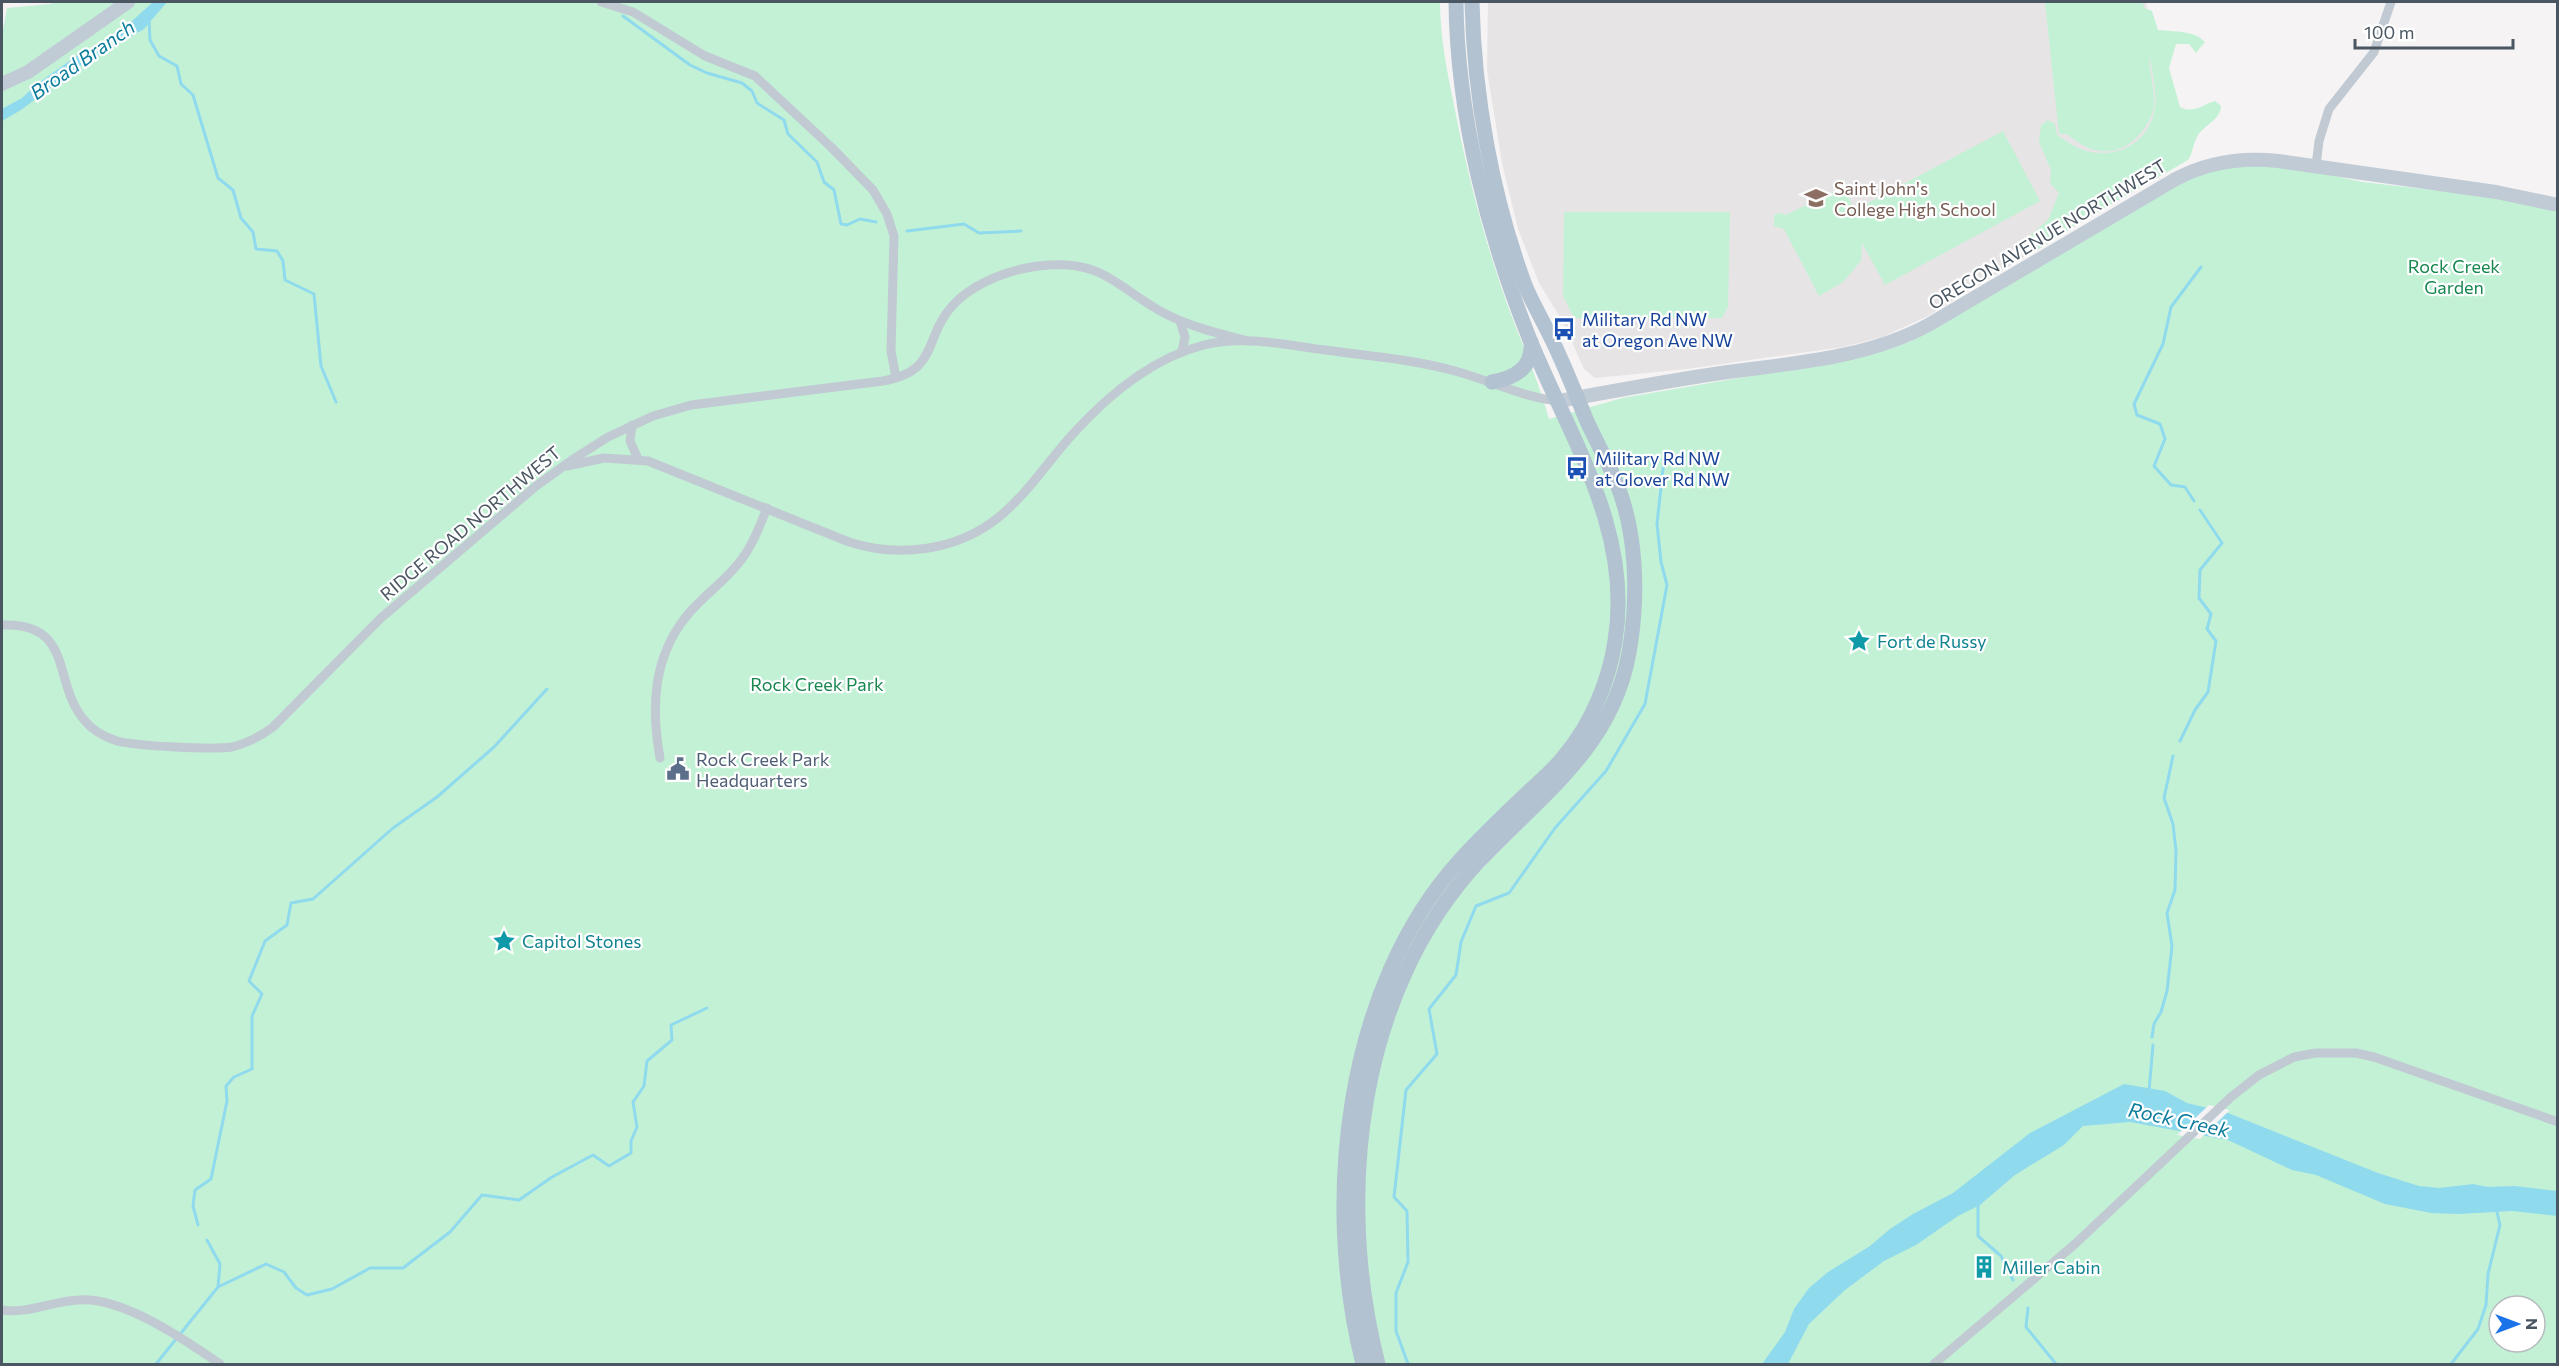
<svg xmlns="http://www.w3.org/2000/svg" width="2559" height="1366" font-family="Commissioner,sans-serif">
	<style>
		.education { fill: #e6e4e5 }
		.green { fill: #c3f1d5; fill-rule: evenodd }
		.water { fill: #90daee }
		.pier { fill: #f5f3f3 }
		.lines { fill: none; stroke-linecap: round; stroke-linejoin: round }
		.stream { stroke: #90daee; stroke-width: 3 }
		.street { stroke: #c1cad2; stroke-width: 9 }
		.secondary { stroke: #c1cbd6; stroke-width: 14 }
		.primary { stroke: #b3c2d1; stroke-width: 15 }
		.labels { text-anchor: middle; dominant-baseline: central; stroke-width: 4.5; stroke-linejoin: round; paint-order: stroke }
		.education-label { font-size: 18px; fill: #785e54; stroke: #fff; text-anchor: start }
		.street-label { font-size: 18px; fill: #4a5661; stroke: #fff }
		.park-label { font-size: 18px; fill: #17864f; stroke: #fff }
		.transit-label { font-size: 18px; fill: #164399; stroke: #fff; text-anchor: start }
		.culture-label { font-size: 18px; fill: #0d838f; stroke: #fff; text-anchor: start }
		.service-label { font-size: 18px; fill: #4e5e75; stroke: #fff; text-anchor: start }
		.water-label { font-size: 20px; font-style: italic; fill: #0c7c9b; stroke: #fff }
	</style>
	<rect width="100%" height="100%" fill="#f5f3f3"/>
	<polygon class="education" points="1488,2 2146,2 2172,167 1926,317 1882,337 1843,347 1770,357 1687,369 1595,378 1584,369 1563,322 1539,283 1518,229 1502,163 1487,70"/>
	<g class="green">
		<polygon points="55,2 118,2 25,67 2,77 2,35 7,8 50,4"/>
		<path d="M 133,2 L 1440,2 C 1440,36 1447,72 1454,105 C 1467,173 1484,239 1507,304 C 1521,342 1538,379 1549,419 L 1622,398 L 1856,358 L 1891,349 L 1911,341 L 2188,178 L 2226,166 L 2257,165 L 2318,172 L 2362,182 L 2513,199 L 2557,210 L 2557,1364 L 2,1364 L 2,89 ZM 2499,1306 L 2535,1306 L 2535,1342 L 2499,1342 Z"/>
		<path d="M 2045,2 L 2143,2 L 2144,8 L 2152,11 L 2158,30 C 2174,32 2194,30 2205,42 L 2196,53 L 2189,44 L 2176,44 L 2169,68 L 2180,107 C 2193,114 2202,105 2215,101 L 2221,106 C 2220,121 2203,125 2197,137 C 2193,144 2193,153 2188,160 L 2074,226 L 2036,251 L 2025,254 L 2021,249 L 2021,243 L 2048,220 L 2059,193 L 2050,183 L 2051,170 L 2039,142 L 2041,125 L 2048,120 L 2055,124 L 2057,135 C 2068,142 2078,150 2091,152 C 2122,158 2152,139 2155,106 C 2157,91 2152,69 2149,55 C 2149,71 2155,89 2154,106 C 2152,117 2147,126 2140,134 C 2117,159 2091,155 2067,134 L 2059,134 Z"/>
		<polygon points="2003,131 2040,201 1885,285 1862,243 1861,261 1843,282 1819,296 1784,229 1774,226 1774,215 1781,213 1786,215 1843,187 1855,210"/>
		<polygon points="1564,212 1730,212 1728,307 1722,318 1574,318 1563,296"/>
	</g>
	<g class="water">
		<polygon points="153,2 167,2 144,29 80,66 21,110 2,121 2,109 22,98 37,84 78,55 120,32"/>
		<polygon points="2124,1084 2165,1091 2187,1103 2228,1113 2378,1173 2419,1186 2439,1188 2473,1184 2488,1187 2515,1186 2557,1191 2557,1216 2512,1211 2458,1214 2431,1213 2385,1204 2316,1175 2292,1170 2228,1140 2130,1122 2083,1126 2064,1145 2015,1175 1980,1205 1958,1216 1916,1245 1884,1261 1845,1290 1809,1324 1788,1364 1762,1364 1785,1332 1794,1309 1809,1288 1828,1272 1870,1246 1890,1229 1913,1214 1953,1193 2030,1133"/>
	</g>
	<polygon class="pier" points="2209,1105 2230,1110 2200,1139 2177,1135"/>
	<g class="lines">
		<g class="stream">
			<polyline points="623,16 690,65 707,73 742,83 752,91 757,103 784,120 788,134 817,162 824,182 834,190 841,224 847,225 860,219 876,222"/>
			<polyline points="149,20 150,40 159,56 177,66 181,84 193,95 218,178 233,190 241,218 253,232 256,249 277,251 283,261 285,280 314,294 321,366 336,402"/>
			<polyline points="907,231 964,224 979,233 1021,231"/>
			<polyline points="2194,501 2185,487 2171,485 2154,466 2165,439 2160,424 2137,415 2134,404 2163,344 2171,307 2201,267"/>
			<polyline points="2180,741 2195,710 2208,692 2216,641 2207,629 2211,614 2199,598 2200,570 2222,543 2200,510"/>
			<polyline points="2152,1037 2154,1024 2161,1012 2167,991 2172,946 2167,913 2175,890 2176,851 2173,824 2164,798 2173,756"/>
			<polyline points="2149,1091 2153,1045"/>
			<polyline points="1978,1202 1978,1236 2001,1256 2013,1280"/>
			<polyline points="198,1225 193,1206 195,1190 211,1179 227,1101 226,1086 234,1077 252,1069 252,1016 262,994 249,981 265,941 287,925 291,903 313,899 393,828 437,797 494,747 547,689"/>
			<polyline points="207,1240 220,1264 218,1287"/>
			<polyline points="2028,1308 2026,1327 2056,1364"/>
			<polyline points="156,1364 218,1287 266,1264 284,1272 296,1288 307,1295 332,1289 370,1268 403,1268 450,1232 482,1195 519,1200 552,1177 593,1155 609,1166 631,1153 631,1141 637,1127 633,1102 644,1086 647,1061 672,1040 671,1025 707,1008"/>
			<polyline points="1408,1364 1396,1331 1396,1293 1408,1262 1407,1211 1394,1197 1406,1090 1437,1054 1429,1009 1456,975 1461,942 1476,906 1509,893 1555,828 1606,771 1645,704 1667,585 1661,562 1657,524 1664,460"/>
			<polyline points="2451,1364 2478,1329 2486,1305 2488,1274 2500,1225 2496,1208"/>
		</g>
		<g class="street">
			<polyline points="601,2 633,12 705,56 755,76 832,148 873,190 887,214 894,236 891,351 896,378"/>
			<polyline points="2316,166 2319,141 2329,109 2374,52 2391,2"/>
			<polyline points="1180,321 1185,337 1182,352"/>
			<polyline points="632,425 630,441 638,459"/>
			<path d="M 567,466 L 604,458 L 648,461 L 849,542 C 899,558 957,551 999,517 C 1027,494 1047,463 1071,436 C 1106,397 1152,358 1204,345 C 1243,335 1286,345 1325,350 C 1368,356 1412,359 1455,371 C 1489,380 1524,398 1559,401"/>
			<path d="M 2,625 C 76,622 51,685 86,722 C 94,732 105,737 117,741 C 137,746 212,750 232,747 C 248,743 261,736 273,727 L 381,618 L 536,486 L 575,458 L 608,437 L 653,416 L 691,405 L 883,381 C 940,371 923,337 953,305 C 985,271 1058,253 1100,273 C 1125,285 1145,305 1170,316 C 1195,328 1221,334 1248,341"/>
			<path d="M 660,758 C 651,708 653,659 685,618 C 700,598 722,584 737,565 C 751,549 759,528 767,508"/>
			<path d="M 2,1310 C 28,1314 53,1301 79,1300 C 123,1297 185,1340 220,1364"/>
			<polyline points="1934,1364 2075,1244 2231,1097 2259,1075 2294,1057 2316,1053 2356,1053 2374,1057 2558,1122"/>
		</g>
		<g class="secondary">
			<polyline points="2,84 28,72 128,2"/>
			<path d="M 1559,401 C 1613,391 1667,381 1721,373 C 1791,363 1867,359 1930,324 L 2174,180 C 2207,162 2241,157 2278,161 L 2496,192 L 2558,205"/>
		</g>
		<g class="primary">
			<path d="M 1492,382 C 1515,378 1533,368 1531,342"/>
			<path d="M 1363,1364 C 1322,1202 1344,988 1460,860 C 1480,838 1502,817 1523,797 C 1537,783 1553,771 1565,755 C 1591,724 1609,681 1615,641 C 1633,531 1570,438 1530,340 C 1488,236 1457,114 1456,2"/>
			<path d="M 1378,1364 C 1335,1197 1357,992 1479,861 C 1544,792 1618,744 1631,640 C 1638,591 1636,533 1618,487 C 1609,463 1596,442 1586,419 C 1576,395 1566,369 1554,344 C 1545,324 1533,305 1525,285 C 1492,196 1474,96 1472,2"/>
		</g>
	</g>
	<defs>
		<g id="school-bare" transform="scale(1.8)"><path d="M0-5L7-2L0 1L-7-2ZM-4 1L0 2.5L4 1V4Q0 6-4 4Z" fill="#8d6e63" stroke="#fff" stroke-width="2.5" paint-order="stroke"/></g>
		<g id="bus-bare" transform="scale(1.8)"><path d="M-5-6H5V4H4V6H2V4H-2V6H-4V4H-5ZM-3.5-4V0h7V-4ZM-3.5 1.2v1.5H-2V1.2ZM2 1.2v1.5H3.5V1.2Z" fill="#1a4fb4" stroke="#fff" stroke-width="2.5" paint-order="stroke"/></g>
		<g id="sight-bare" transform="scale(1.8)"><path d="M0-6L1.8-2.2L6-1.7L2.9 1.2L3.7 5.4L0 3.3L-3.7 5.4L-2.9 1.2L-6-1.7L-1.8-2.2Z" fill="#0f9aa8" stroke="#fff" stroke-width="2.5" paint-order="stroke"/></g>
		<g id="civic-bare" transform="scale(1.8)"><path d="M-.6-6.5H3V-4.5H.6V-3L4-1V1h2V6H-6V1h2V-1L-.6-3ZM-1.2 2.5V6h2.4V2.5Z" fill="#5c6f8a" stroke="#fff" stroke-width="2.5" paint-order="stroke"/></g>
		<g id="building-bare" transform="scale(1.8)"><path d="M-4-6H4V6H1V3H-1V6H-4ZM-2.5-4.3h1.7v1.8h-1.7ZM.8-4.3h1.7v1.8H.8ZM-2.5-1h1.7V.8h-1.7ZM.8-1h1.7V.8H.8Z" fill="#0f9aa8" stroke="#fff" stroke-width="2.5" paint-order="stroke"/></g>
	</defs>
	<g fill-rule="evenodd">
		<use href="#school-bare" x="1816" y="198"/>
		<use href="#bus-bare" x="1564" y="329"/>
		<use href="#bus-bare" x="1577" y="468"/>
		<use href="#sight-bare" x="1859" y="641"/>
		<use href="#civic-bare" x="678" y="769"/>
		<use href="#sight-bare" x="504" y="941"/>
		<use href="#building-bare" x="1984" y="1267"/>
	</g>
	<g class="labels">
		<g class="education-label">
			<text x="1834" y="188">Saint John's<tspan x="1834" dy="21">College High School</tspan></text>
		</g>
		<g class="street-label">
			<text transform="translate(2047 234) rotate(-31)">OREGON AVENUE NORTHWEST</text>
			<text transform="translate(470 523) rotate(-40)">RIDGE ROAD NORTHWEST</text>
		</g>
		<g class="park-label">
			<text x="2454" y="266">Rock Creek<tspan x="2454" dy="21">Garden</tspan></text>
			<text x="817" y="684">Rock Creek Park</text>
		</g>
		<g class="transit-label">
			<text x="1582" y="319">Military Rd NW<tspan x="1582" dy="21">at Oregon Ave NW</tspan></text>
			<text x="1595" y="458">Military Rd NW<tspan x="1595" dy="21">at Glover Rd NW</tspan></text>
		</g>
		<g class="culture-label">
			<text x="1877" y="641">Fort de Russy</text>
			<text x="522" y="941">Capitol Stones</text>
			<text x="2002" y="1267">Miller Cabin</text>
		</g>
		<g class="service-label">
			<text x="696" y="759">Rock Creek Park<tspan x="696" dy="21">Headquarters</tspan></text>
		</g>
		<g class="water-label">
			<text transform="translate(82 59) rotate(-35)">Broad Branch</text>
			<text transform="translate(2179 1119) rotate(12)">Rock Creek</text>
		</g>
	</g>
	<rect width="2559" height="1366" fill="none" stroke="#4a5661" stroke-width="6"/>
	<g transform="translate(2517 1324) rotate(90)"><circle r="28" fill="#ffffff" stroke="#b7bbc0" stroke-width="1.5"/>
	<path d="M0-4.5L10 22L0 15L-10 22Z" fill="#1a73e8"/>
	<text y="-9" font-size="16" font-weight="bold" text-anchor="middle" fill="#4a5661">N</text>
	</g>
	<path d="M2355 39v9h158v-9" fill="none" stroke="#4a5661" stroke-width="3"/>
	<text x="2364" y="39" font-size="18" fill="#4a5661" stroke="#ffffff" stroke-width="4.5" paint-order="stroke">100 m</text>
</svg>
